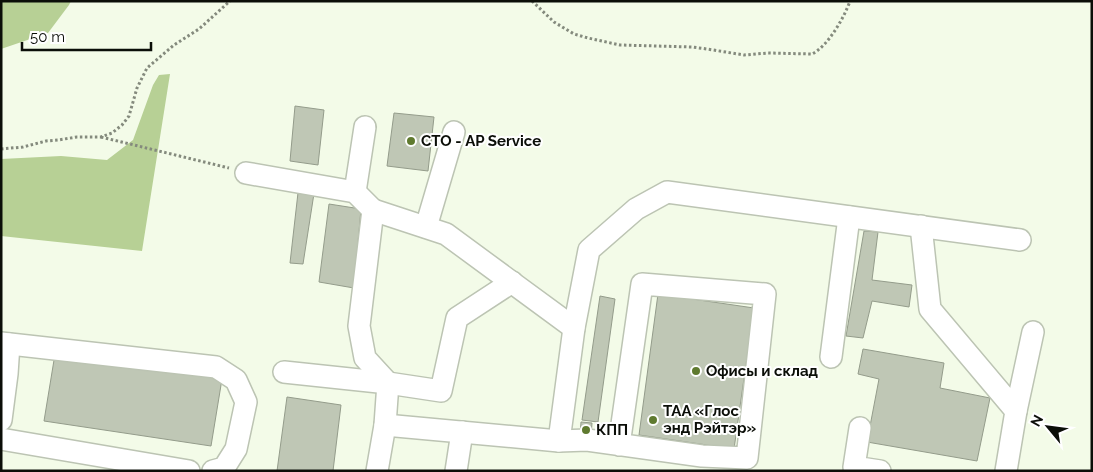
<svg xmlns="http://www.w3.org/2000/svg" width="1093" height="472" font-family="Raleway,sans-serif">
	<style>
		.green { fill: #b7d095 }
		.building { fill: #bfc7b5; stroke: #949c8b }
		.lines { fill: none; stroke-linecap: round; stroke-linejoin: round }
		.minor-casing { stroke: #bcc4b3; stroke-width: 24 }
		.path { stroke: #848a7d; stroke-width: 3; stroke-dasharray: 2.5 2.5; stroke-linecap: butt }
		.minor { stroke: #fff; stroke-width: 21 }
		.poi-dot { fill: #5f7a2f; stroke: #fff; stroke-width: 2 }
		.labels { text-anchor: middle; dominant-baseline: central; stroke-width: 4; stroke-linejoin: round; paint-order: stroke }
		.poi-label { font-size: 15px; font-weight: bold; fill: #0b0e08; stroke: #fff; text-anchor: start }
	</style>
	<rect width="100%" height="100%" fill="#f3fbe8"/>
	<g class="green">
		<polygon points="1,1 71,1 69,5 48,33 1,49"/>
		<polygon points="170,74 142,251 1,236 1,159 61,156 107,160 133,140 153,85 159,75"/>
	</g>
	<g class="building">
		<polygon points="295,106 324,110 318,165 290,161"/>
		<polygon points="394,113 434,117 428,171 387,166"/>
		<polygon points="299,184 315,187 303,264 290,263"/>
		<polygon points="329,204 361,209 354,288 319,282"/>
		<polygon points="864,231 878,232 872,280 912,285 909,307 872,301 863,338 846,336"/>
		<polygon points="658,294 754,308 734,449 639,435"/>
		<polygon points="600,296 615,299 598,422 582,420"/>
		<polygon points="863,349 944,363 940,388 990,398 977,461 867,442 879,379 858,374"/>
		<polygon points="55,354 222,379 211,446 44,421"/>
		<polygon points="287,397 341,405 333,471 277,471"/>
		<polygon points="581,422 592,423 591,438 580,436"/>
	</g>
	<g class="lines">
		<g class="minor-casing">
			<g id="minor">
				<polyline points="246,173 355,192 373,210 359,326 365,358 388,383 385,425 377,471"/>
				<polyline points="355,192 365,127"/>
				<polyline points="373,210 446,234 574,328"/>
				<polyline points="921,226 930,309 1016,411 1006,471"/>
				<polyline points="426,227 454,132"/>
				<polyline points="1,343 216,367 236,380 246,402 236,449 224,468 213,471"/>
				<polyline points="831,357 849,217"/>
				<polyline points="284,372 388,383 441,391 457,318 512,282"/>
				<polyline points="1016,411 1033,332"/>
				<polyline points="1,420 7,374 9,344"/>
				<polyline points="385,425 559,441 587,440 702,456 747,458 765,294 642,284 619,445"/>
				<polyline points="860,428 854,467 880,471"/>
				<polyline points="1,439 189,471"/>
				<polyline points="559,441 574,328 589,250 636,209 667,192 1020,240"/>
				<polyline points="456,471 462,432"/>
			</g>
		</g>
		<g class="path">
			<path d="M 532,1 L 554,22 L 574,34 L 588,38 L 620,45 L 692,47 L 707,49 L 744,55 L 768,53 L 812,54 C 828,46 844,18 850,1"/>
			<polyline points="101,137 229,168"/>
			<polyline points="1,149 23,147 46,141 58,140 77,137 101,137 112,133 122,125 129,116 137,88 147,68 174,45 199,29 230,1"/>
		</g>
		<use href="#minor" class="minor"/>
	</g>
	<g class="poi-dot">
		<circle cx="411" cy="141" r="5"/>
		<circle cx="696" cy="371" r="5"/>
		<circle cx="653" cy="420" r="5"/>
		<circle cx="586" cy="430" r="5"/>
	</g>
	<g class="labels">
		<g class="poi-label">
			<text x="421" y="141">СТО - AP Service</text>
			<text x="706" y="371">Офисы и склад</text>
			<text x="663" y="411">ТАА «Глос<tspan x="663" dy="17">энд Рэйтэр»</tspan></text>
			<text x="596" y="430">КПП</text>
		</g>
	</g>
	<rect width="1093" height="472" fill="none" stroke="#0b0e08" stroke-width="5"/>
	<g transform="translate(1048 427) rotate(299)" stroke="#ffffff" stroke-width="4" paint-order="stroke">
	<path d="M0-4L9 19L0 12L-9 19Z" fill="#0b0e08"/>
	<text y="-8" font-size="14" font-weight="bold" text-anchor="middle" fill="#0b0e08">N</text>
	</g>
	<path d="M22 42v8h129v-8" fill="none" stroke="#0b0e08" stroke-width="2.5"/>
	<text x="30" y="42" font-size="15" fill="#0b0e08" stroke="#ffffff" stroke-width="4" paint-order="stroke">50 m</text>
</svg>
